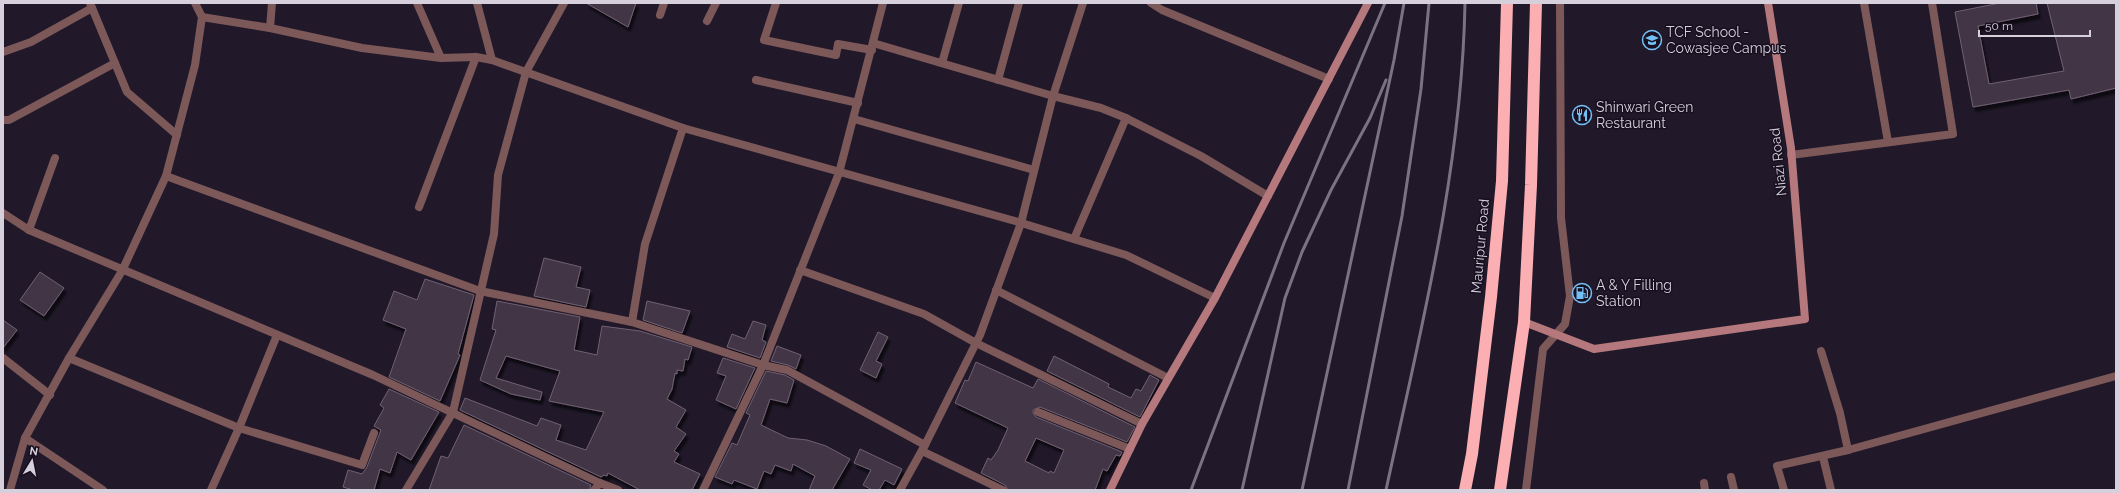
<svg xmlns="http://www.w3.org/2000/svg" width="2119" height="493" font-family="Raleway,sans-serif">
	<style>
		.building { fill: #423445; stroke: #706173; fill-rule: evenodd; filter: url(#shadow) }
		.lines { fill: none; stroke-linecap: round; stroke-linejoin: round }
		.street { stroke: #7d5859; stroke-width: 8 }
		.secondary { stroke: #b5787c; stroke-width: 8 }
		.highway { stroke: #fbafb3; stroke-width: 12 }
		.rail { stroke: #7a7382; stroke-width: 3 }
		.labels { text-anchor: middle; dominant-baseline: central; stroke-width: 3; stroke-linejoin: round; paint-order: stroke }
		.poi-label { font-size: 14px; fill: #d6d0dc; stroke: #181020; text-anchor: start }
		.street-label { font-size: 14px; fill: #d6d0dc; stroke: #181020 }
	</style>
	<defs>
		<filter id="shadow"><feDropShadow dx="2.5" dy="4.5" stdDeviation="1" flood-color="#0009"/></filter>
	</defs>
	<rect width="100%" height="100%" fill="#21192a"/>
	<g class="building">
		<polygon points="586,3 636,3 628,27"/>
		<polygon points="2000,3 2036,3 2038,14 1978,26 1989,84 2064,71 2047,3 2116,3 2116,88 2071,99 2069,90 1973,107 1955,12"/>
		<polygon points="544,258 581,267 576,287 590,290 586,307 534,296"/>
		<polygon points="40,272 64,288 44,316 20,300"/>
		<polygon points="425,279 474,295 458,354 460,355 440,401 389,377 406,329 383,320 394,291 417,300"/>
		<polygon points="497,301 580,317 574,350 597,355 602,326 640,331 692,347 688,360 685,359 683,371 677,370 677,374 675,373 672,389 667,399 686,410 676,427 686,434 674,451 679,454 674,462 700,474 692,490 640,490 608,473 607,476 604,475 601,477 460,410 465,398 537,426 541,418 561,425 556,440 586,450 604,412 549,401 560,371 506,356 496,378 542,392 540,400 511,394 480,380 496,330 492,329"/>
		<polygon points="647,301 690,311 682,333 643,320"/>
		<polygon points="3,320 17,330 3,348"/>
		<polygon points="753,321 766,325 762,340 766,342 760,358 727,347 732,334 745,339"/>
		<polygon points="878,332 888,337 876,361 882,364 876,378 860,370"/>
		<polygon points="777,346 801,355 796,369 788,365 771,361"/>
		<polygon points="1054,356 1109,384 1108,387 1131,398 1136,389 1141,391 1150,375 1159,380 1140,417 1047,371"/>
		<polygon points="723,358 755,368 736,409 716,400 726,376 717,373"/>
		<path d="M 976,362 L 1033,388 L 1038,379 L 1135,427 L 1127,442 L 1040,407 L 1033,410 L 1033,413 L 1036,417 L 1122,452 L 1120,456 L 1116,455 L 1107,471 L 1103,469 L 1095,490 L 1008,490 L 1005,485 L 981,473 L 988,458 L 991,460 L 998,450 L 1008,428 L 955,403 L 965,380 L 968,381 ZM 1036,438 L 1064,450 L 1054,473 L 1050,471 L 1049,473 L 1025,461 Z"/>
		<polygon points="766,371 785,375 794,380 787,403 770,399 761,425 788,438 807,440 826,446 850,459 832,490 809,490 815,476 793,464 791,471 775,465 771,474 764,471 757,489 734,480 732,484 715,477 732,443 737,445 750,415 746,413"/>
		<polygon points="389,389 439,412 411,460 397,452 390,473 380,469 374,490 353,490 343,487 348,470 362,474 367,467 381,430 374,426 384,408 380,405"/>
		<polygon points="464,425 591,485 589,490 429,490 441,456 448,458"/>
		<polygon points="860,449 902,469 894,485 885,480 879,490 872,490 863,485 871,470 854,463"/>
	</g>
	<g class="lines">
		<g class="street">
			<polyline points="90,3 127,92 177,135"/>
			<polyline points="417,3 441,58"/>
			<polyline points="477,3 492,60"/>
			<polyline points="776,3 764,40 836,55 838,44 872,50"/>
			<polyline points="1151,3 1162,10 1329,79"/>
			<polyline points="1864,3 1888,142"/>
			<polyline points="660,15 664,3"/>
			<polyline points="202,17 270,28 362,48 441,58 476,57 492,60 683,128 1015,221 1126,255 1215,298"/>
			<polyline points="707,21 716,3"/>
			<polyline points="270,28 272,3"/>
			<polyline points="873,43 1053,96 1101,108 1126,118 1201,156 1268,196"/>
			<polyline points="3,52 31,42 92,8"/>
			<polyline points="942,63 959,3"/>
			<polyline points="756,80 858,103"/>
			<polyline points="998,80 1019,3"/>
			<polyline points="854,119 1034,170"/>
			<polyline points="3,120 9,120 115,63"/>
			<polyline points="1791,155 1953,134 1932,3"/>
			<polyline points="166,176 480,291 632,322 763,365 787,370 925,445"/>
			<polyline points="419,207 476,57"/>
			<polyline points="3,213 29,230 373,375 600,483 618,490"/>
			<polyline points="29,230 55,158"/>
			<polyline points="1074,239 1126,118"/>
			<polyline points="800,270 924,314 976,343 1142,424"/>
			<polyline points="996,290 1168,378"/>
			<polyline points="632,322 645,244 683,128"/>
			<polyline points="1821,351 1840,413 1848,450"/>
			<polyline points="3,358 50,395"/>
			<polyline points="69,358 239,428 362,465 374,433"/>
			<polyline points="1038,412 1130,449"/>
			<polyline points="25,438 103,490"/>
			<polyline points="922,451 1003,490"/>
			<polyline points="1823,457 1831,490"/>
			<polyline points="1731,477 1734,490"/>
			<polyline points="1704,483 1705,490"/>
			<polyline points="10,490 25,438 69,358 122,271 166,176 195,65 202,17 195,3"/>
			<polyline points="211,490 239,428 277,335"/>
			<polyline points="406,490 453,412 494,234 498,175 526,72 564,3"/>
			<polyline points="594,490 600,483"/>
			<polyline points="703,490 763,365 839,173 883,3"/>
			<polyline points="900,490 925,445 980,335 1021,223 1053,96 1083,3"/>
			<polyline points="1526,490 1543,349 1565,324 1570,296 1561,218 1560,3"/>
			<polyline points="1784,490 1777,466 1848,450 2116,376"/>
		</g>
		<g class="secondary">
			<polyline points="1524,322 1594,349 1805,319 1791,148 1768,3"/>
			<polyline points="1110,490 1142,424 1215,298 1368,3"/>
		</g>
		<g class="highway">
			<polyline points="1465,490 1472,454 1491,297 1502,181 1507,3"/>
			<polyline points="1500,490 1524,322 1531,185 1536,3"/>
		</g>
		<g class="rail">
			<polyline points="1191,490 1284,243 1385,3"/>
			<polyline points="1242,490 1285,298 1302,252 1331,190 1370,118 1386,80"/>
			<polyline points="1302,490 1394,60 1404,3"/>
			<polyline points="1348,490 1402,216 1421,89 1429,3"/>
			<path d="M 1386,490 C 1421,329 1462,168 1465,3"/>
		</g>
	</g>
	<defs>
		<g id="school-ring" transform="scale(1)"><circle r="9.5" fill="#181020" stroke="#73c0f6" stroke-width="1.5"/><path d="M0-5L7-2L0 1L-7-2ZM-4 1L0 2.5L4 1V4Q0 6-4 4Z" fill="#73c0f6"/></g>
		<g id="restaurant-ring" transform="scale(1)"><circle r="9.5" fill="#181020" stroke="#73c0f6" stroke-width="1.5"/><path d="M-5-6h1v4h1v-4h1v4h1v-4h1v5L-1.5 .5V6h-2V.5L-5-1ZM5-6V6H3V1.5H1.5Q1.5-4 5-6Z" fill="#73c0f6"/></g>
		<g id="fuel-ring" transform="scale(1)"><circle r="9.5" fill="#181020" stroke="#73c0f6" stroke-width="1.5"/><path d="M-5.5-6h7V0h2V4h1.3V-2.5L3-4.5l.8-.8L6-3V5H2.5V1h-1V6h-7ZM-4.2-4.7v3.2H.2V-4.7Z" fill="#73c0f6"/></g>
	</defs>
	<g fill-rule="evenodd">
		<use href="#school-ring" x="1652" y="40"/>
		<use href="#restaurant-ring" x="1582" y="115"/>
		<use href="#fuel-ring" x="1582" y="293"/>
	</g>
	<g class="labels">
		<g class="poi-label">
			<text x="1666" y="32">TCF School -<tspan x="1666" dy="16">Cowasjee Campus</tspan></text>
			<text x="1596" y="107">Shinwari Green<tspan x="1596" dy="16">Restaurant</tspan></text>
			<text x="1596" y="285">A &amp; Y Filling<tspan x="1596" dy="16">Station</tspan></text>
		</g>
		<g class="street-label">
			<text transform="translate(1778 162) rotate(-96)">Niazi Road</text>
			<text transform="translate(1480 246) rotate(-85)">Mauripur Road</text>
		</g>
	</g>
	<rect width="2119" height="493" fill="none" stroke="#d6d0dc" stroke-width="8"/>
	<g transform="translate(32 461) rotate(10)" stroke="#181020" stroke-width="3" paint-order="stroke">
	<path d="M0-3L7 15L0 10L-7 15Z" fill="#d6d0dc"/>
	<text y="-6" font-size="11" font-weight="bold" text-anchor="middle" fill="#d6d0dc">N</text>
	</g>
	<path d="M1979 30v6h111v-6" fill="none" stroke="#d6d0dc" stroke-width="2"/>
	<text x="1985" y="30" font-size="12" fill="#d6d0dc" stroke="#181020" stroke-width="3" paint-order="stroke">50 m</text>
</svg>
